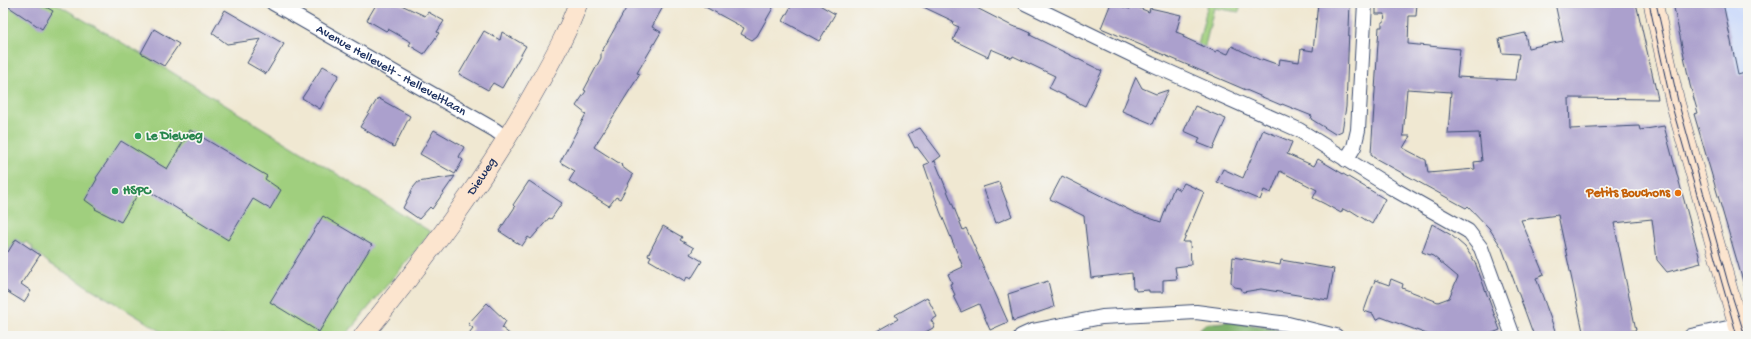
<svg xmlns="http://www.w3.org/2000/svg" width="1751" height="339" font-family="'Gochi Hand',sans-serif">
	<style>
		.built { fill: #cddbfa }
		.green { fill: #a0cf7e; stroke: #5e7f6e }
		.forest { fill: #80b26d; stroke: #4e7066 }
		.building { fill: #aba0cd; fill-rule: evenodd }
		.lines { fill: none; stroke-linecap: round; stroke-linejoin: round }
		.street-casing { stroke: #3b4b6f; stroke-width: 16 }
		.secondary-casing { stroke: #3b4b6f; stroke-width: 20 }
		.street { stroke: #fff; stroke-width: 14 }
		.secondary { stroke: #fce5cf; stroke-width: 19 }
		.tram { stroke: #1b2f5e; stroke-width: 1 }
		.leisure-dot { fill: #2e9e5b; stroke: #f6f6f2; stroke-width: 1.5 }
		.food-dot { fill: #e8710a; stroke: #f6f6f2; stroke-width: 1.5 }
		.labels { text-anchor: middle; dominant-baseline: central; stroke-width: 3.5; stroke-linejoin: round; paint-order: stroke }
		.street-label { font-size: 13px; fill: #1b2f5e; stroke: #f6f6f2 }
		.leisure-label { font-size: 13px; font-weight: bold; fill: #27864d; stroke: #f6f6f2; text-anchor: start }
		.food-label { font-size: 13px; font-weight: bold; fill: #c56008; stroke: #f6f6f2; text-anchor: end }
	</style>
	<rect width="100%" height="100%" fill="#f6f6f2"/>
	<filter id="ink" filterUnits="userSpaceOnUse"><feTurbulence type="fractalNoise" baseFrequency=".025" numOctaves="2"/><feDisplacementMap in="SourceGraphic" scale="8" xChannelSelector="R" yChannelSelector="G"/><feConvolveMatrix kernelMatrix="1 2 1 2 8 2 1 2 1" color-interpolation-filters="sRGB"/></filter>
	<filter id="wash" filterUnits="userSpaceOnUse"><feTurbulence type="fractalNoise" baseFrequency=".012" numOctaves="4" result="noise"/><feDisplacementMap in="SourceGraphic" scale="16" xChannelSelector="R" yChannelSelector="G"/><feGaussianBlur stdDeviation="0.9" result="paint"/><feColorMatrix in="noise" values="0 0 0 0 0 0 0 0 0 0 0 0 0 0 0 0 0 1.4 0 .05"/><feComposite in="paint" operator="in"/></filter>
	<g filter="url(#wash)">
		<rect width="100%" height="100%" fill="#f0e8d2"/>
		<polygon class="built" points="1673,3 1748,3 1748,72 1690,86"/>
		<g class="green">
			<polygon points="3,3 55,3 170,71 431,232 345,336 169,336 49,263 32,249 33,247 26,242 24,244 15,239 8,252 5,250 3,253"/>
			<polygon points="1208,3 1241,3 1239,12 1214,8 1202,59 1195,58"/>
		</g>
		<polygon class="forest" points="1232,321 1312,336 1192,336 1205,324"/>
		<g id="blocks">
			<g class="building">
				<polygon points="3,3 39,3 53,11 42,29"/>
				<polygon points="377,3 397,3 425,16 428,12 444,21 437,32 439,33 424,54 409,45 411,42 388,29 386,31 367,20"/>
				<polygon points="629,3 665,3 652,27 661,32 637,73 640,74 594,147 622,165 621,166 633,175 620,199 616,197 609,206 569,181 575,171 560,162 586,114 576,106 586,91 584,90 601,58 601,53"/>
				<polygon points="698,3 765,3 773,8 757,36 752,40 741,34 744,28"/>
				<polygon points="793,3 816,3 835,14 819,41 783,21"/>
				<polygon points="915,3 967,3 1012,26 1022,29 1031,33 1030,35 1102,71 1085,106 1049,88 1055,76 1013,56 1012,58 991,49 988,57 953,40 959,27 952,24 953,21"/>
				<polygon points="1111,3 1130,9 1132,5 1149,12 1150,8 1181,15 1176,32 1184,35 1183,37 1216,52 1217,50 1228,54 1232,46 1262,61 1262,59 1279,65 1280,59 1299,62 1301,49 1313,51 1318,3 1350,3 1346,107 1342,131 1335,134 1311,119 1312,116 1282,104 1281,105 1101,28"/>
				<path d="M 1376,3 L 1417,3 L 1416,16 L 1409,16 L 1408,44 L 1460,49 L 1457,77 L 1515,80 L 1519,54 L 1502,53 L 1499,39 L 1525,33 L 1528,48 L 1563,41 L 1555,3 L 1636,3 L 1658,99 L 1569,98 L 1570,129 L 1639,126 L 1640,130 L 1664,126 L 1701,263 L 1667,272 L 1657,260 L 1652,219 L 1614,223 L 1636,330 L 1598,336 L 1584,336 L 1558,215 L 1521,220 L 1544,275 L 1536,278 L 1557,336 L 1534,336 L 1502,248 L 1489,228 L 1468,206 L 1466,208 L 1373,157 L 1371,154 L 1379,27 L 1382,27 L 1382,22 L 1384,22 L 1385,14 L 1376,14 ZM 1407,89 L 1451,92 L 1448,134 L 1479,133 L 1482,161 L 1474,162 L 1475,169 L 1428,173 L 1426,160 L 1403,148 L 1410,136 L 1403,136 Z"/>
				<polygon points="1673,3 1723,3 1738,75 1748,72 1748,287 1745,288 1694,114 1698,113 1690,85"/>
				<polygon points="225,10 284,44 266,74 247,63 261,39 227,44 212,33"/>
				<polygon points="154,29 179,44 164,66 141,53"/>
				<polygon points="484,31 500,40 502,32 526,46 502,88 493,83 488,90 459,74"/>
				<polygon points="323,66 339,75 320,109 302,98"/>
				<polygon points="1136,77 1142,88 1156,94 1168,90 1153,124 1122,111"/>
				<polygon points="378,98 410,116 394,147 360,127"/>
				<polygon points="1195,106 1226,119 1213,149 1198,143 1200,138 1184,131"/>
				<polygon points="920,128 941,156 933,162 935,161 963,230 966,228 1008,322 990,330 979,304 961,312 953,296 955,295 950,284 952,283 948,274 963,267 940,211 924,165 929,163 917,147 915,148 908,134"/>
				<polygon points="190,130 267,176 265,179 281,190 270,209 253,199 228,240 142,187 121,222 95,209 96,208 85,200 97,179 96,178 121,141 167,169"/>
				<polygon points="434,130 464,147 459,157 463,160 455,174 420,154"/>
				<polygon points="1263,130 1292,142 1287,154 1314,166 1318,159 1385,199 1372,224 1350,210 1349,212 1343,209 1341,213 1325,204 1313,198 1317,190 1280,171 1271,193 1264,190 1260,200 1217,182 1223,169 1243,178"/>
				<polygon points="455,176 432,209 430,207 419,219 403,208 413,188 418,182"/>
				<polygon points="1062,176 1135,213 1161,222 1174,187 1180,190 1184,183 1204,192 1183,242 1190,242 1191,265 1175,267 1177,279 1163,280 1163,292 1149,292 1149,290 1136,291 1135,288 1133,288 1132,273 1091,278 1084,216 1050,199"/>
				<polygon points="529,181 562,203 551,219 549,218 531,239 528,237 522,246 499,231 515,207 513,205"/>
				<polygon points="999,182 1012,216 996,223 983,187"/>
				<polygon points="323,216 372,245 319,332 270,302"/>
				<polygon points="1432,224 1451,235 1465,247 1475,262 1500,330 1485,336 1432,336 1381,317 1376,320 1373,314 1364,311 1375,280 1389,285 1391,279 1403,284 1402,288 1438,302 1449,298 1458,277 1433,256 1422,252"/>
				<polygon points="663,226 682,237 680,240 694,248 690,254 702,261 691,279 687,277 685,281 649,260 651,256 648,255"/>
				<polygon points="16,239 40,255 21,284 31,291 24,302 3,289 3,249 8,252"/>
				<polygon points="1233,257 1280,265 1281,260 1334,269 1328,300 1261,289 1243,292 1241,288 1234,287 1231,282"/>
				<polygon points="1048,281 1054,307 1013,321 1008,294"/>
				<polygon points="927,297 937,317 931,320 934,325 933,328 918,336 868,336 898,319 895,315"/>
				<polygon points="487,303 506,321 502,328 512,336 467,336 473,328 468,324"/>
			</g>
		</g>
	</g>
	<g filter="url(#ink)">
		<use href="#blocks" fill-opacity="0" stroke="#3b4b6f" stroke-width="1"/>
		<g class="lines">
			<g class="street-casing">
				<g id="street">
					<path id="s1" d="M 273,3 L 495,130 L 507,139"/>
					<polyline points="1025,3 1151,64 1299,130 1392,188 1468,231 1481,248 1513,336"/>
					<polyline points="1346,160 1354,147 1358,130 1365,3"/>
					<polyline points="1021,336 1032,331 1102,317 1196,312 1288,324 1336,336"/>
					<polyline points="1691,336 1737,326"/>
				</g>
			</g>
			<g class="secondary-casing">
				<g id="secondary">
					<polyline points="1653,3 1675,102 1741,336"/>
					<path id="s2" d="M 363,336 C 427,257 489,174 538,85 C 553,58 568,32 578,3"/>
				</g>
			</g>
			<use href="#street" class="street"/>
			<use href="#secondary" class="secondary"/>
			<g class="tram">
				<polyline points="1649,3 1671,103 1737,336"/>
				<polyline points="1656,3 1678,101 1728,283 1745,336"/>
			</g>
		</g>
	</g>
	<g class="leisure-dot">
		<circle cx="138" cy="136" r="4"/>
		<circle cx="115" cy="191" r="4"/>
	</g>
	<circle class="food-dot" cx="1678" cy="193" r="4"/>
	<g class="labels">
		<g class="street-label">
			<text stroke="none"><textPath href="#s1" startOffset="136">Avenue Hellevelt - Helleveltlaan</textPath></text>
			<text stroke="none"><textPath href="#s2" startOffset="199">Dieweg</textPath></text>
		</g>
		<g class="leisure-label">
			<text x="146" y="136">Le Dieweg</text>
			<text x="123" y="191">HSPC</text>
		</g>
		<g class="food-label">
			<text x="1670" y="193">Petits Bouchons</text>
		</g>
	</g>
	<rect width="1751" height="339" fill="none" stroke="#f6f6f2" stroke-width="16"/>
</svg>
